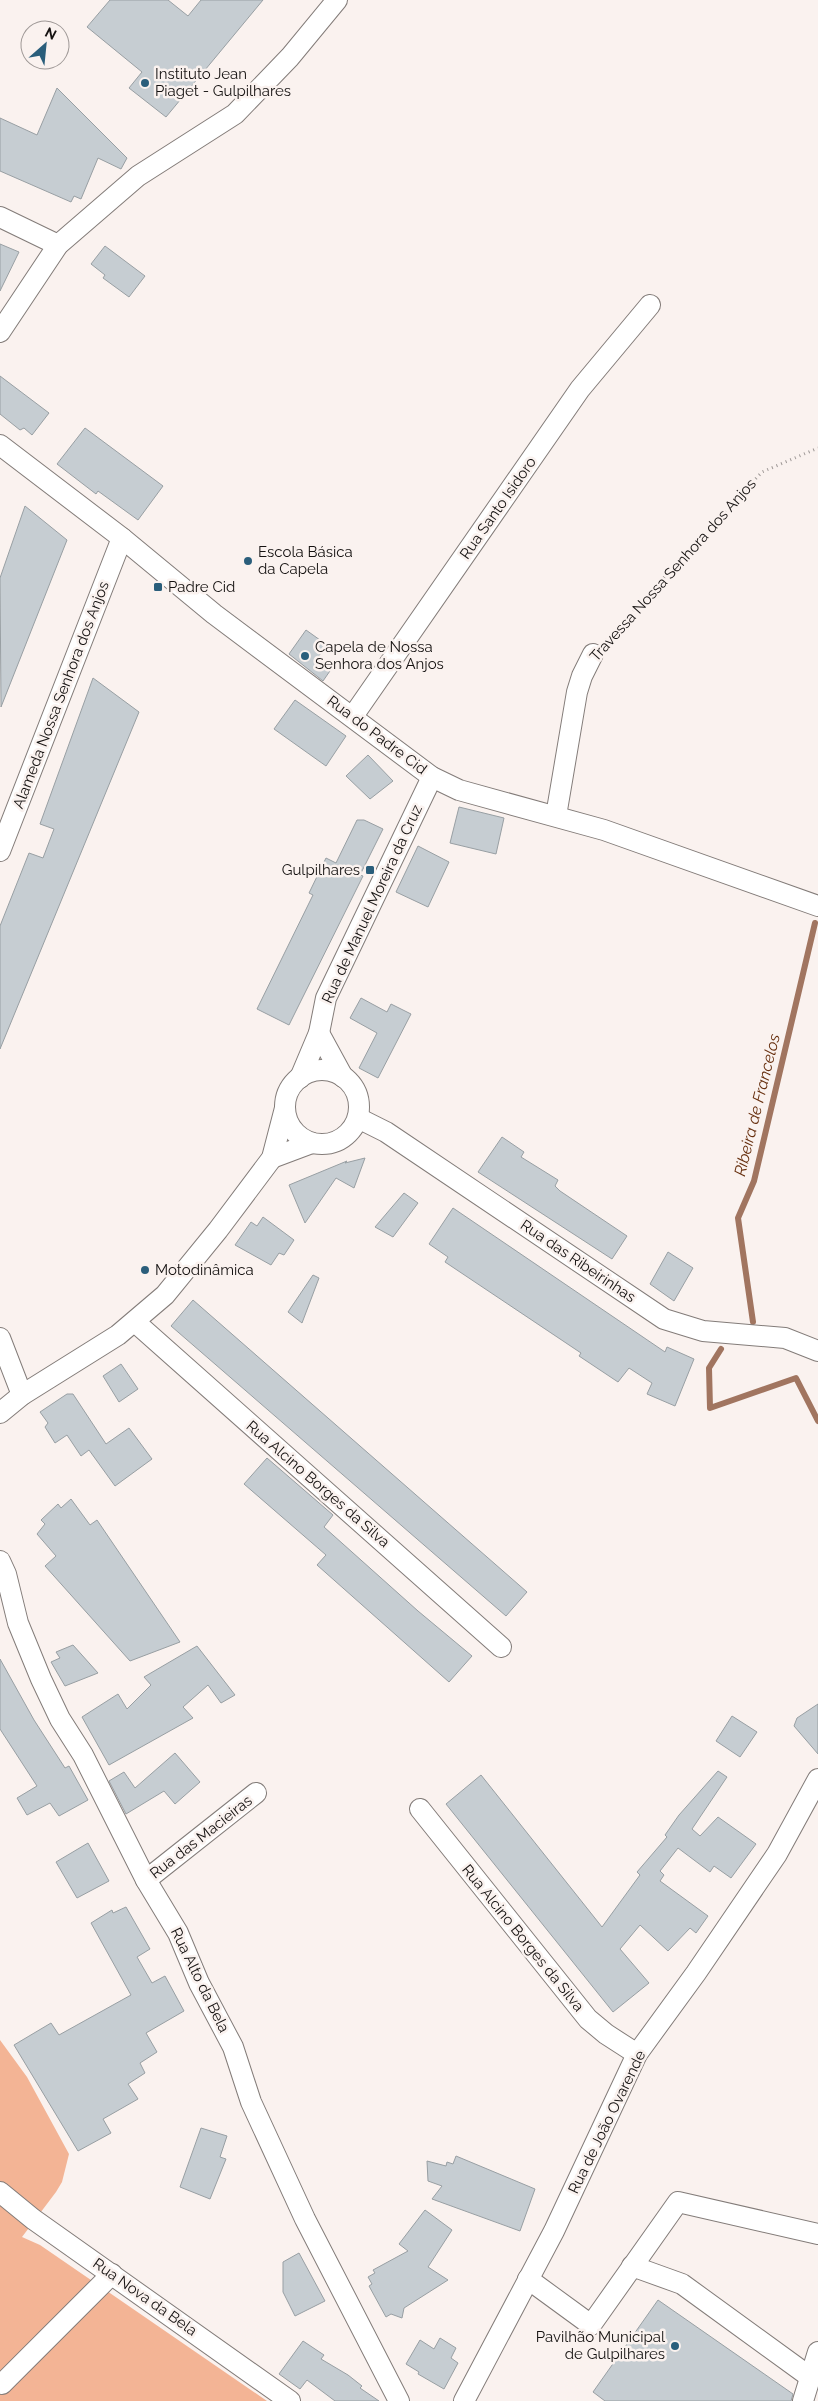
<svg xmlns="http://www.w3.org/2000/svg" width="818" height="2401" font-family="Raleway,sans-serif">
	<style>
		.forest { fill: #f3b495 }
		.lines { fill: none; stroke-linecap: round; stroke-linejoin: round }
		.stream { stroke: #a17560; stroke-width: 6 }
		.building { fill: #c6cdd2; stroke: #989fa3 }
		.minor-casing { stroke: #837c79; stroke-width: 22 }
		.path { stroke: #9e9896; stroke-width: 3; stroke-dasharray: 1 4; stroke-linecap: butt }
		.minor { stroke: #fff; stroke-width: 20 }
		.poi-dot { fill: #2a5e7b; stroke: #faf2ef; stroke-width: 2 }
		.labels { text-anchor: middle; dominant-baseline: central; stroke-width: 5; stroke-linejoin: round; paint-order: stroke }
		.poi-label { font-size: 15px; fill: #151211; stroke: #faf2ef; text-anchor: start }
		.street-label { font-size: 15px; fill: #151211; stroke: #faf2ef }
		.water-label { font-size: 16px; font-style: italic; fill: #672f0e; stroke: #faf2ef }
	</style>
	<rect width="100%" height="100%" fill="#faf2ef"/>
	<polygon class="forest" points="0,2040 27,2077 69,2154 62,2182 56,2192 22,2237 40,2245 267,2401 0,2401"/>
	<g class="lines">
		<g class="stream">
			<polyline points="753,1322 738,1218 754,1181 815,923"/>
			<polyline points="721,1349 709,1368 710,1408 796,1378 818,1421"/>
		</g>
	</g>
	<g class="building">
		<polygon points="110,0 168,0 188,16 201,0 263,0 166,117 129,88 142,72 87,27"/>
		<polygon points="57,88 127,158 121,169 98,158 81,199 74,196 71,202 0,171 0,118 37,135"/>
		<polygon points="0,244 19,252 0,291"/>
		<polygon points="105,246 145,276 129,297 103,278 105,275 91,264"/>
		<polygon points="0,376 49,413 32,435 24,428 20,430 0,414"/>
		<polygon points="85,428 163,486 138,520 98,491 96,494 57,464"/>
		<polygon points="25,506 67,540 1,707 0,578"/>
		<polygon points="306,630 327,645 318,657 332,668 323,681 289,654"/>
		<polygon points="93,678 139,712 0,1049 0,926 29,853 43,858 54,829 40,824"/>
		<polygon points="295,700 346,736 326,766 274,729"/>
		<polygon points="368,755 393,781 370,799 346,776"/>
		<polygon points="459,807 504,818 496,854 450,843"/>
		<polygon points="357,820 364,820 383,829 360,875 363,876 289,1025 257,1009 313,895 309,893 326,858 336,863"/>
		<polygon points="418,846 449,862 428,907 396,892"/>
		<polygon points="361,998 387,1012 391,1004 411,1014 378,1078 359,1068 377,1033 350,1018"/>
		<polygon points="502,1137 524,1152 521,1157 558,1180 555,1186 560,1191 627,1236 612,1259 478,1172"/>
		<polygon points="365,1158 354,1188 336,1178 305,1223 289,1185 347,1161 345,1163"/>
		<polygon points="404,1193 418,1203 393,1237 375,1227"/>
		<polygon points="453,1208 665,1352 667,1347 694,1359 675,1406 647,1394 652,1383 629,1368 618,1382 579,1356 581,1353 445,1262 448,1257 429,1244"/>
		<polygon points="263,1217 294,1240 284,1255 279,1253 271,1265 235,1245 251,1222 257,1226"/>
		<polygon points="668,1252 693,1268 674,1301 650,1284"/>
		<polygon points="313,1275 319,1278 302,1323 288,1312"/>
		<polygon points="193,1300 527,1592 506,1616 171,1326"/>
		<polygon points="121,1364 138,1389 119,1402 103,1376"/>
		<polygon points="67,1394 73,1394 106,1444 129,1428 152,1459 115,1486 89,1450 81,1456 67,1435 55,1443 45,1427 48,1423 40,1412"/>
		<polygon points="267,1458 333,1515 324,1527 418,1611 472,1656 449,1682 317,1565 326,1555 244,1484"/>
		<polygon points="71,1499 90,1525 97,1520 180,1642 130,1661 45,1566 56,1556 37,1534 45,1524 41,1520 58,1504 61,1508"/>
		<polygon points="73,1645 98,1673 65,1686 51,1662 60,1658 56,1652"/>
		<polygon points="197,1646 235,1695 221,1703 208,1685 183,1707 193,1718 109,1765 82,1717 118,1694 127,1709 151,1685 144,1677"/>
		<polygon points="0,1659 34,1720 65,1768 69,1766 88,1800 59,1816 50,1803 27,1815 17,1798 37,1786 0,1729"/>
		<polygon points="818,1704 818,1754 794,1726 797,1718"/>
		<polygon points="732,1716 757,1732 740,1757 716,1741"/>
		<polygon points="175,1753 200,1782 175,1804 164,1791 126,1814 109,1781 124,1772 135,1788"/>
		<polygon points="718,1771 727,1777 692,1829 700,1836 718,1817 756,1844 731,1878 714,1866 710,1872 678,1848 660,1871 664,1875 660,1881 708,1916 696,1933 690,1928 668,1951 640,1925 620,1949 649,1983 613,2012 446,1804 481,1775 602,1927 640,1875 637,1872 667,1837 665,1835 679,1815"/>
		<polygon points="88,1843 109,1881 77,1898 56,1862"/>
		<polygon points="126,1907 150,1949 137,1957 152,1983 165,1976 184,2011 146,2033 157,2052 140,2063 145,2073 128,2084 138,2099 103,2119 111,2133 78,2151 14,2045 51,2023 59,2035 131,1995 91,1923 112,1910 113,1913"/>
		<polygon points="201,2128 227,2136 220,2157 226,2159 210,2199 180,2187"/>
		<polygon points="456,2156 535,2189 520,2231 432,2199 442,2186 428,2181 427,2161 446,2166 447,2162 453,2164"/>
		<polygon points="425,2210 452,2230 428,2267 448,2280 404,2308 402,2318 391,2314 386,2317 369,2286 372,2284 368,2277 375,2273 373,2270 408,2251 399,2244"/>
		<polygon points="299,2253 325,2301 295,2316 283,2292 283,2262"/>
		<polygon points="658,2300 793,2394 791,2401 605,2401 593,2392"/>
		<polygon points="440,2338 456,2348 451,2358 458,2363 444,2389 418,2374 419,2372 406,2364 420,2340 434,2349"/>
		<polygon points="303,2341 324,2355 321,2359 348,2375 362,2386 360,2388 379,2401 335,2401 307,2380 300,2389 279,2374"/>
	</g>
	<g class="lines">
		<g class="minor-casing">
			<g id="minor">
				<polyline points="0,217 58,245"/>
				<polyline points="0,332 58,245 138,176 235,114 290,57 337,0"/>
				<polyline points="0,445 122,538 214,614 432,777 459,790 604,830 818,906"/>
				<polyline points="353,716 580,389 650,305"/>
				<polyline points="556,816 577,692 582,676 593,654"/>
				<polyline points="0,851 122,538"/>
				<polyline points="319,1033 343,1077"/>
				<circle cx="322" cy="1107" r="37"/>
				<polyline points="300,1078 319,1033 326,998 432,777"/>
				<polyline points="358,1118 386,1132 664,1319 703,1331 785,1338 818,1351"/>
				<polyline points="272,1158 312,1143"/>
				<polyline points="135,1322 501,1647"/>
				<polyline points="0,1338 22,1395"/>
				<polyline points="0,1413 22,1395 118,1335 165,1295 218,1230 272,1158 285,1108"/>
				<polyline points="0,1561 6,1574 18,1623 41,1679 60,1719 83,1755 146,1880 178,1933 199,1983 233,2047 251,2102 305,2219 399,2401"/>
				<polyline points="420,1809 588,2019 606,2034 637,2054"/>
				<polyline points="146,1880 256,1793"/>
				<polyline points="0,2192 33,2219 290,2401"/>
				<polyline points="632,2266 682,2284 810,2377"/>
				<polyline points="528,2279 591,2325 678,2202 818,2234"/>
				<polyline points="0,2382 2,2384 112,2274"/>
				<polyline points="464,2401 554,2231 637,2054 696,1973 777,1854 818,1779"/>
				<polyline points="803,2401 818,2352"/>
			</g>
		</g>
		<polyline class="path" points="606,640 762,472 818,448"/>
		<use href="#minor" class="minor"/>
	</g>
	<g class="poi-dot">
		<circle cx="145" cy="83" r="5"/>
		<circle cx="248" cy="561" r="5"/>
		<rect x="153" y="582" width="10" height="10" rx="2.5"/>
		<circle cx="305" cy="656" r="5"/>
		<rect x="365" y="865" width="10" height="10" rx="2.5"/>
		<circle cx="145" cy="1270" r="5"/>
		<circle cx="675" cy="2346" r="5"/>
	</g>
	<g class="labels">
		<g class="poi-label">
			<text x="155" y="74">Instituto Jean<tspan x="155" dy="17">Piaget - Gulpilhares</tspan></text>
			<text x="258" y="552">Escola Básica<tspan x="258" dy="17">da Capela</tspan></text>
			<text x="168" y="587">Padre Cid</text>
			<text x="315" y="647">Capela de Nossa<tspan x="315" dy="17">Senhora dos Anjos</tspan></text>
			<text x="360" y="870" text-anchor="end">Gulpilhares</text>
			<text x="155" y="1270">Motodinâmica</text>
			<text x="665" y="2337" text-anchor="end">Pavilhão Municipal<tspan x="665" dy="17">de Gulpilhares</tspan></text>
		</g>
		<g class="street-label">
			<text transform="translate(498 508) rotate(-55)">Rua Santo Isidoro</text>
			<text transform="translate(673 570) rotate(-48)">Travessa Nossa Senhora dos Anjos</text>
			<text transform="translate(61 695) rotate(-69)">Alameda Nossa Senhora dos Anjos</text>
			<text transform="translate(377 735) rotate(37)">Rua do Padre Cid</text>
			<text transform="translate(372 904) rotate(-65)">Rua de Manuel Moreira da Cruz</text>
			<text transform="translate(578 1261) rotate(34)">Rua das Ribeirinhas</text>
			<text transform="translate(318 1484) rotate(41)">Rua Alcino Borges da Silva</text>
			<text transform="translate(201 1837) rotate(-38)">Rua das Macieiras</text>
			<text transform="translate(523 1938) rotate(51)">Rua Alcino Borges da Silva</text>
			<text transform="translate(200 1980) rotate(64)">Rua Alto da Bela</text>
			<text transform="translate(607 2122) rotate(-64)">Rua de João Ovarende</text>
			<text transform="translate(145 2297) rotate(35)">Rua Nova da Bela</text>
		</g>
		<g class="water-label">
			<text transform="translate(757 1105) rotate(-76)">Ribeira de Francelos</text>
		</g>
	</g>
	<g transform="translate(45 45) rotate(27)"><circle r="24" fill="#faf2ef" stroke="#9e9896"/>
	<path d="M0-4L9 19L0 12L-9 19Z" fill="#2a5e7b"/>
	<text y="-8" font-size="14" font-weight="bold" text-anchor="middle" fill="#151211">N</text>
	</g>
</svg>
